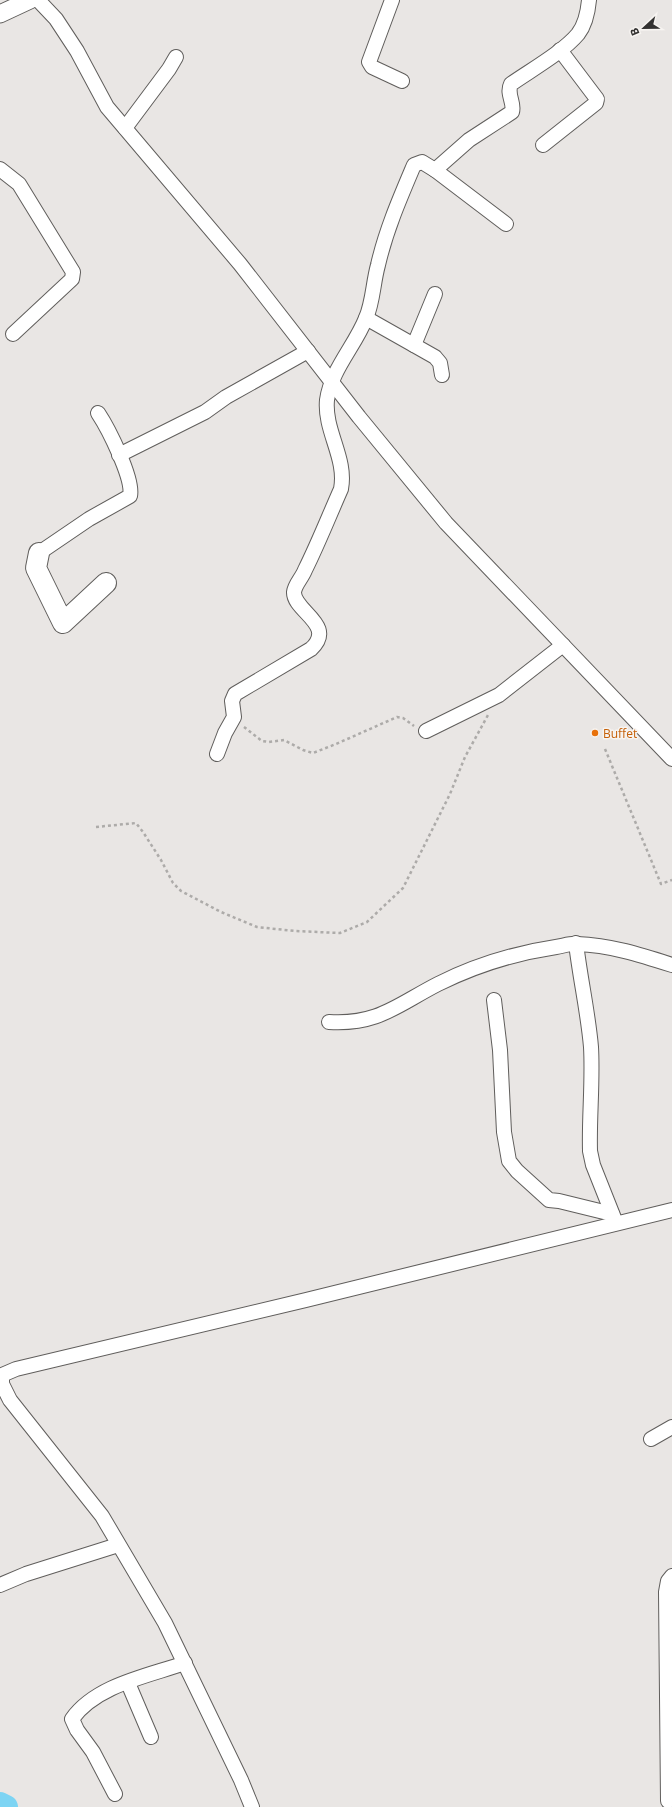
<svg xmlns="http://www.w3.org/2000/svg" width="672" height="1807" font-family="'Open Sans',sans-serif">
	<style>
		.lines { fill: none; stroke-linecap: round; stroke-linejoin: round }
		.river { stroke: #7dd4f3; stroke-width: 24 }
		.minor-casing { stroke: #605e5c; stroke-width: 16 }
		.tertiary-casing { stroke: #605e5c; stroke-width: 19 }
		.secondary-casing { stroke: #605e5c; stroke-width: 22 }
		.path { stroke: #adaba9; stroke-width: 2.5; stroke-dasharray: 3 3; stroke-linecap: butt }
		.minor { stroke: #fff; stroke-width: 14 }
		.tertiary { stroke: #fff; stroke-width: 17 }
		.secondary { stroke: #fff; stroke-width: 20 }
		.food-dot { fill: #e8710a; stroke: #f7f4f1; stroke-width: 1.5 }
		.labels { text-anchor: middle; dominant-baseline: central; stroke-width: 3; stroke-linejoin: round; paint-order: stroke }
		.food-label { font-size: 12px; fill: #c56008; stroke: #f7f4f1; text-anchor: start }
	</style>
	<rect width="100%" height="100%" fill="#e9e6e4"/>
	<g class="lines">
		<polyline class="river" points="0,1804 6,1807"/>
		<g class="minor-casing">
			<g id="minor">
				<polyline points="38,0 56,19 77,51 107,107 240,264 359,417 446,523 672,759"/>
				<polyline points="392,0 369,62 372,67 402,81"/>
				<polyline points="125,128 169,69 176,57"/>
				<polyline points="543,145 596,103 597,99 560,50"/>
				<polyline points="0,169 19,184 73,272 72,279 13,334"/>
				<polyline points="435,170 506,224"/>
				<polyline points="366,318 435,357 440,363 442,375"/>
				<polyline points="414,345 435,294"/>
				<polyline points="119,455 205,412 226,397 308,351"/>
				<path d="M 39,553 L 89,519 L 130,496 C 134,479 108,428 98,413"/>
				<polyline points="426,731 499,695 563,645"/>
				<path d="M 217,754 L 225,733 L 234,717 L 232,701 L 235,694 L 311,649 C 337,625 293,611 294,592 C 295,584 302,578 305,570 C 318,544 329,516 341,489 C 347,458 324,431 327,400 C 331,370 355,346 366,318 C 373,302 373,283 378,265 C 386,230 400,198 414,165 L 422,162 L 435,170 L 469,140 L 512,112 C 515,103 506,94 511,84 C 531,70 563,52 578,34 C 585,25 588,11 589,0"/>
				<path d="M 576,943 C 580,978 588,1012 591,1047 C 593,1082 589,1117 590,1151 L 593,1165 L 616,1223"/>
				<polyline points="494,1000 500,1050 504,1132 509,1161 517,1171 549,1200 559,1201 612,1214"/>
				<path d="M 329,1022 C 378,1025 397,1005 438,984 C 474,966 516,953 556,947 C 563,946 571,943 577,944 C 610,945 641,955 672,965"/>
				<polyline points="651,1439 672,1427"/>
				<polyline points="0,1585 26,1574 118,1545"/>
				<polyline points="128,1683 151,1737"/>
				<path d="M 115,1794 L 93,1752 L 77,1730 L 72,1719 C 96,1685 148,1676 185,1663"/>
				<polyline points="668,1801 666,1592 668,1581 672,1576"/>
				<polyline points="252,1807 241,1780 165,1623 102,1516 10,1400 2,1384 2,1375 16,1369 306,1300 672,1210"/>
			</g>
		</g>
		<g class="tertiary-casing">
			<polyline id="tertiary" points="0,14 30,0"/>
		</g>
		<g class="secondary-casing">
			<polyline id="secondary" points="39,553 36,568 63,623 106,583"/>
		</g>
		<g class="path">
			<polyline points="244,727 262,741 269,742 284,740 303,750 313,753 336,744 397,717 403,718 414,726"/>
			<polyline points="605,749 661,884 672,880"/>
			<polyline points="96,827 136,823 143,832 161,860 173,883 181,891 221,912 257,927 295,931 340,933 367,922 403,888 450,794 465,757 488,715"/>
		</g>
		<use href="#minor" class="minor"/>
		<use href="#tertiary" class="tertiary"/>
		<use href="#secondary" class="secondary"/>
	</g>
	<circle class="food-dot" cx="595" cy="733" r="4"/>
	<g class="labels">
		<g class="food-label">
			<text x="603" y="733">Buffet</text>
		</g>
	</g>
	<g transform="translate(644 28) rotate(248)" stroke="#f7f4f1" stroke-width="3" paint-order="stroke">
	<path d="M0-3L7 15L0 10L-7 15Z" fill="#333231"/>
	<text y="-6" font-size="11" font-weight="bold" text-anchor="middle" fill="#333231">B</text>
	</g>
</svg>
